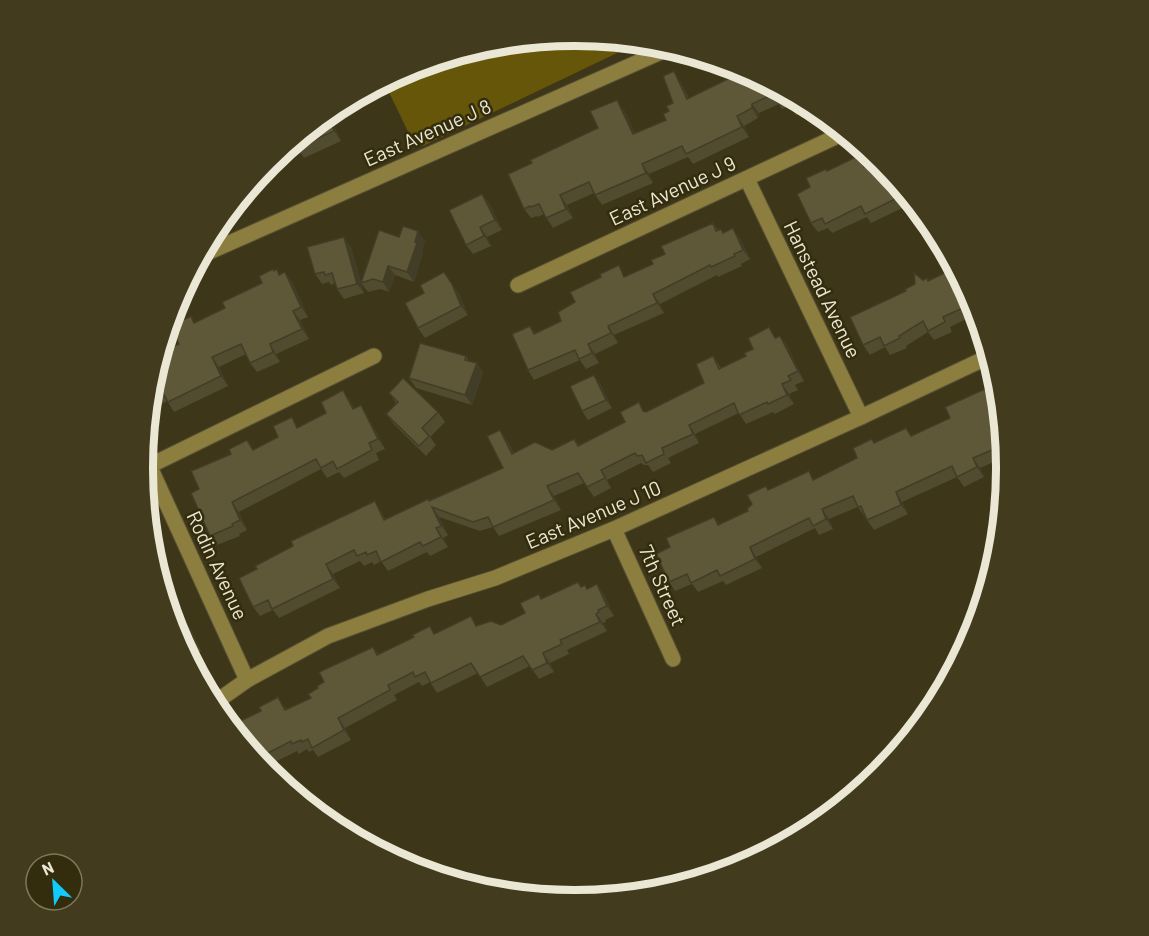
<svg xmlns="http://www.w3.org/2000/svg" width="1149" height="936" font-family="Barlow,sans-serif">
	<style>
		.green { fill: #655609 }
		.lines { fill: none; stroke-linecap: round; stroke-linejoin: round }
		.minor-casing { stroke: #595236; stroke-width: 17 }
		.minor { stroke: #8c7e3f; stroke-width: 15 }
		.wall { fill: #514b30 }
		.shaded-wall { fill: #423d27 }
		.building { fill: #5e5738; stroke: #423d27; stroke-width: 1.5 }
		.labels { text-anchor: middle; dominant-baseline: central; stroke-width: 5; stroke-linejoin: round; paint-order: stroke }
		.street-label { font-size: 20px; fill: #ebe7d5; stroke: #332c0d }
		.rim { fill: none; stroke: #ebe7d5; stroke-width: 8 }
	</style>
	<rect width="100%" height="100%" fill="#3d3618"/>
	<polygon class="green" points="575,36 640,42 423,146 414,144 384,82 410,69 491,44"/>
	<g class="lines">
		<g class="minor-casing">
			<g id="minor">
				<polyline points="747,179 861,417"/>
				<polyline points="200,256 670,48"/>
				<polyline points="518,285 844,133"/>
				<polyline points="150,467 247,680"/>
				<polyline points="143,469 374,356"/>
				<polyline points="614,529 673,659"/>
				<polyline points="213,704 247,680 328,636 428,599 495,578 614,529 861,417 990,356"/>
			</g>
		</g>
		<use href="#minor" class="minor"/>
	</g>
	<g class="wall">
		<polygon points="744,71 812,108 796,115 789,106 782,109 779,104 759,113 758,118 744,126 749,137 693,164 688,157 649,174 653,183 602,205 594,193 567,205 573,218 553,228 544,214 538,217 537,216 531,218 524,209 532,163 598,128 624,110 635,133 666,120 669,111 673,103 680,81 689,98"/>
		<polygon points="327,115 332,122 341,141 304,158 297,148 294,142"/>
		<polygon points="271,161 275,171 269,174 270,176 251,185"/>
		<polygon points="880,163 913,203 871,223 867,217 832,233 828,228 818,232 811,223 810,187 828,171"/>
		<polygon points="482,194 489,203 502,230 487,237 491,246 473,254 466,245"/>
		<polygon points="713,223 718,230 740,238 750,259 741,264 742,266 718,277 717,275 660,304 664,313 614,335 618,343 595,354 599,363 586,369 580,360 534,380 528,370 530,326 535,333 561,321 626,276 653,264 665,254"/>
		<polygon points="399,237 425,241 422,250 423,252 414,282 395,275 389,292 380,289 368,292 361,283"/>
		<polygon points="351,247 364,293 344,299 337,289 335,283 331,285 329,282 322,284 315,274"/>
		<polygon points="274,271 280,274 285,272 292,282 308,317 300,320 309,339 276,354 280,362 257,372 250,363 246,354 219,367 228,386 174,412 167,401 162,404 157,397 149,400 151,383 196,323 225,308 262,283"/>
		<polygon points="444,272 459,294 468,315 425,338 418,328 424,293"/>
		<polygon points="923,280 929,281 974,303 977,314 950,327 952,332 934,340 928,332 906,346 907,348 890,355 885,347 870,355 863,345 906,291"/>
		<polygon points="780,336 787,345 804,381 795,385 798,390 789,394 794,404 775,414 773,412 746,424 739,413 695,434 699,443 668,458 671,463 653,472 648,465 644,465 641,463 607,480 611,488 594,497 584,483 554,496 561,510 499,536 493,527 480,531 439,517 448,535 443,538 448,547 430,556 427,552 388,571 381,561 374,565 372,562 364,566 360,561 333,574 340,588 279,618 273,610 260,616 253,607 381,511 385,519 503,468 507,440 514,453 552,450 574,439 579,445 704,383 713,356 721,368 746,356"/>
		<polygon points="466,356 469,361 477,363 483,373 472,405 416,388 409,378"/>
		<polygon points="600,383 612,408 588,420 582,411"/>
		<polygon points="998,384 1005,457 980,468 984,477 964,487 957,477 902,502 908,514 874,530 858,507 829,519 833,529 819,535 815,528 756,557 762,568 726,585 723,581 698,592 692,584 675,591 669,582 670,547 714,517 719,524 748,511 752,504 768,490 814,479 857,458 874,443 912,436 950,418"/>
		<polygon points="343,390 354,408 361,405 367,415 385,449 376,453 379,460 344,478 339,472 327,478 321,469 239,512 247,530 239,534 240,536 217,545 210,536 199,489 231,454 254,449 326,413"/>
		<polygon points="389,393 438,412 445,422 430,437 436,445 426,456 393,423 386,414 396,403"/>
		<polygon points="578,582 582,587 604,594 614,616 605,620 606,622 603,623 607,631 567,650 569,654 550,663 554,672 539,679 530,666 487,687 478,673 437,693 430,682 422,686 419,682 394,695 397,700 345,728 351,740 318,757 313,750 309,752 307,749 299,754 297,751 271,764 278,778 276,779 269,773 230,726 285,707 286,709 311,698 324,682 373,647 379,655 435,633 477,625 501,625 525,613 539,594 542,599"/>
		<polygon points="184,620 191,630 201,651 191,657 194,662 191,663 175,633"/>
	</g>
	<g class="shaded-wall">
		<polygon points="674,71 680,81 693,109 687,99"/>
		<polygon points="617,100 624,110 640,143 633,134"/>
		<polygon points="752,104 759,113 758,118 752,108"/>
		<polygon points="327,115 332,122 341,141 334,131"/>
		<polygon points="737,116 744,126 749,137 742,127"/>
		<polygon points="271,161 275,171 269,163"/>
		<polygon points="642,164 649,174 653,183 646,173"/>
		<polygon points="482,194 489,203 502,230 495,220"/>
		<polygon points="560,195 567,205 573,218 566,209"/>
		<polygon points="480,227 487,237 491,246 484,236"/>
		<polygon points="733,228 740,238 750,259 743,250"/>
		<polygon points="418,231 425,241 422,250 423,252 414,282 407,272"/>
		<polygon points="344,237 351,247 364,293 357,284"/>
		<polygon points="388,266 395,275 389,292 383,282"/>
		<polygon points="285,272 292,282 308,317 301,307"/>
		<polygon points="452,284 459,294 468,315 461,306"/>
		<polygon points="653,294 660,304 664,313 657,303"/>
		<polygon points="293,311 300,320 309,339 302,329"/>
		<polygon points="608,326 614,335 618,343 611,333"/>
		<polygon points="780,336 787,345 804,381 798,371"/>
		<polygon points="270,344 276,354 280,362 273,352"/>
		<polygon points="588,344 595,354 599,363 592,353"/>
		<polygon points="212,357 219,367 228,386 221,376"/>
		<polygon points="477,363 483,373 472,405 465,395"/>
		<polygon points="594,375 600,383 612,408 606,400"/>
		<polygon points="782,384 789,394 794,404 787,395"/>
		<polygon points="343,390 350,400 360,418 353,409"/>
		<polygon points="361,405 367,415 385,449 378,439"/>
		<polygon points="689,425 695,434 699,443 693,434"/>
		<polygon points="500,430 507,440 519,464 512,454"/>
		<polygon points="973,458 980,468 984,477 977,467"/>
		<polygon points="601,470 607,480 611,488 605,478"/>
		<polygon points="547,486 554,496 561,510 554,500"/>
		<polygon points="896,492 902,502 908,514 901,505"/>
		<polygon points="375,501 381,511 390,530 384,520"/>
		<polygon points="232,502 239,512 247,530 240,520"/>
		<polygon points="432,507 439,517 448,535 441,526"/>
		<polygon points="822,509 829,519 833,529 826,519"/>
		<polygon points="436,528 443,538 448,547 441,537"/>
		<polygon points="750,547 756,557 762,568 755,559"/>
		<polygon points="326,564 333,574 340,588 333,579"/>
		<polygon points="597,584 604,594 614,616 607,606"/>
		<polygon points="596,614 603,623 607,631 600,622"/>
		<polygon points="184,620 191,630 201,651 194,642"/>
		<polygon points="543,653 550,663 554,672 547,663"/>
		<polygon points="338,718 345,728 351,740 344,730"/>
		<polygon points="264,755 271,764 278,778 271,768"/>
	</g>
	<g class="building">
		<polygon points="674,71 687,99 744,71 799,101 789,105 784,96 775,100 773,94 752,104 752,108 737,116 742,127 686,154 682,146 642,164 646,173 595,195 589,182 560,195 566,209 546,218 539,204 531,207 530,206 524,209 508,174 532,163 530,160 598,128 590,111 617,100 633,134 666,120 663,114 669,111 666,106 673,103 663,76"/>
		<polygon points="327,115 334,131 297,148 294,142"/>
		<polygon points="858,156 864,167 872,163 873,165 879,162 905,194 865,214 861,206 825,224 822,218 811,223 797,194 810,187 806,178 826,169 827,171"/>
		<polygon points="482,194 495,220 480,227 484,236 466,245 449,210"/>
		<polygon points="713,223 716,231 721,229 723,233 733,228 743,250 734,254 735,256 711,267 710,265 653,294 657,303 608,326 611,333 588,344 592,353 579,359 575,350 528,370 512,334 530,326 534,334 561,321 558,312 575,302 570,292 601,277 600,274 619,265 624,277 653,264 651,260 665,254 661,246"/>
		<polygon points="403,226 418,231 415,242 417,243 407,272 388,266 383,282 373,279 361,283 379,230 399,237"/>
		<polygon points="344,237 357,284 337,289 332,273 325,275 324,272 315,274 307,247"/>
		<polygon points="955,268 974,303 943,317 945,322 928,331 923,321 899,336 900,338 884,346 880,337 863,345 850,317 906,291 905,289 915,284 914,273 923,280 927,278 928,281"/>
		<polygon points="273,269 274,271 277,269 279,275 285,272 301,307 293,311 302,329 270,344 273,352 250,363 241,344 212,357 221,376 168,402 162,391 155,394 151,386 151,387 151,383 160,352 179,344 172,329 178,326 177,323 191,316 194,323 225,308 222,302 262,283 259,276"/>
		<polygon points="444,272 452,284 461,306 418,328 405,303 424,293 420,285"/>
		<polygon points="769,327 775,338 780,336 798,371 788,376 791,380 782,384 787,395 768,404 767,402 739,415 734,403 689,425 693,434 662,448 664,454 646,463 642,455 637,456 635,453 601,470 605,478 587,487 578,473 547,486 554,500 493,527 488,517 473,522 432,507 441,526 436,528 441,537 423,546 420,542 381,562 376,551 367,555 366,552 357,556 354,550 326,564 333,579 272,609 268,600 253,607 239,578 257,569 255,566 293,546 291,541 375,501 384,520 428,499 429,501 503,468 487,436 500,430 512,454 535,442 552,450 574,439 578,446 625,422 620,412 639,402 643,411 646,412 704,383 696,364 713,356 719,369 746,356 744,353 753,349 748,338"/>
		<polygon points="420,343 466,356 465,360 477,363 465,395 409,378"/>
		<polygon points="594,375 606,400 582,411 570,386"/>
		<polygon points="403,378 438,412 422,428 429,436 419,446 386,414 398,402 389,393"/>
		<polygon points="998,383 1004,445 973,458 977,467 957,477 952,466 896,492 901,505 867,520 861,506 858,507 853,496 822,509 826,519 813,526 809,518 750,547 755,559 720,576 717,570 691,583 687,574 669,582 656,554 670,547 666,538 714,517 718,525 748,511 747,509 752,504 747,495 766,486 768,490 809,471 813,480 857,458 853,448 872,439 874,443 906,428 911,436 950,418 945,407"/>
		<polygon points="343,390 353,409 361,405 378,439 369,443 372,450 337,469 333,461 321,468 316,459 232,502 240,520 232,524 233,526 210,536 191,493 199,489 191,471 231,454 229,449 247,440 253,450 278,437 273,426 292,417 297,428 326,413 321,402"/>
		<polygon points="578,582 581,587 585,585 587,589 597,584 607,606 598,610 599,612 596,614 600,622 560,640 562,644 543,653 547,663 532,670 523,656 480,677 471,663 431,683 425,672 415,677 413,672 388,685 390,690 338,718 344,730 312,748 308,739 302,742 301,740 292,744 291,741 264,755 271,768 266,770 230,726 261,711 259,707 278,697 285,710 311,698 308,694 318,688 317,686 324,682 319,672 373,647 377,655 414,637 412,635 430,626 434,634 471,616 476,626 491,621 501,625 525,613 520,603 539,594 541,599"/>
		<polygon points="184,620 194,642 184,647 187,652 186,652 175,633 173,625"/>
	</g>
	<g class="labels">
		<g class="street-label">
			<text transform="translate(427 132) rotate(-24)">East Avenue J 8</text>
			<text transform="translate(672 190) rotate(-25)">East Avenue J 9</text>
			<text transform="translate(823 289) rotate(64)">Hanstead Avenue</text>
			<text transform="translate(593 514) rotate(-23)">East Avenue J 10</text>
			<text transform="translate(218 565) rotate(65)">Rodin Avenue</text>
			<text transform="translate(663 585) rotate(66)">7th Street</text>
		</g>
	</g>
	<path d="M0 0H1149V936H0ZM574 46H575A421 421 0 0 1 996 467V469A421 421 0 0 1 575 890H574A421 421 0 0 1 153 469V467A421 421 0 0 1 574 46Z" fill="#423b1d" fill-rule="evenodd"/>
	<path class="rim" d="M574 46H575A421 421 0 0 1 996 467V469A421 421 0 0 1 575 890H574A421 421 0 0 1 153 469V467A421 421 0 0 1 574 46Z"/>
	<g transform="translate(54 882) rotate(335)"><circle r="28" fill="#332c0d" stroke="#7d775d" stroke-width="1.5"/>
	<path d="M0-4.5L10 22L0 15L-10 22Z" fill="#12cafb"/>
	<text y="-9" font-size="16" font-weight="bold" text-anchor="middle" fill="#ebe7d5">N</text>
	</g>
</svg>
